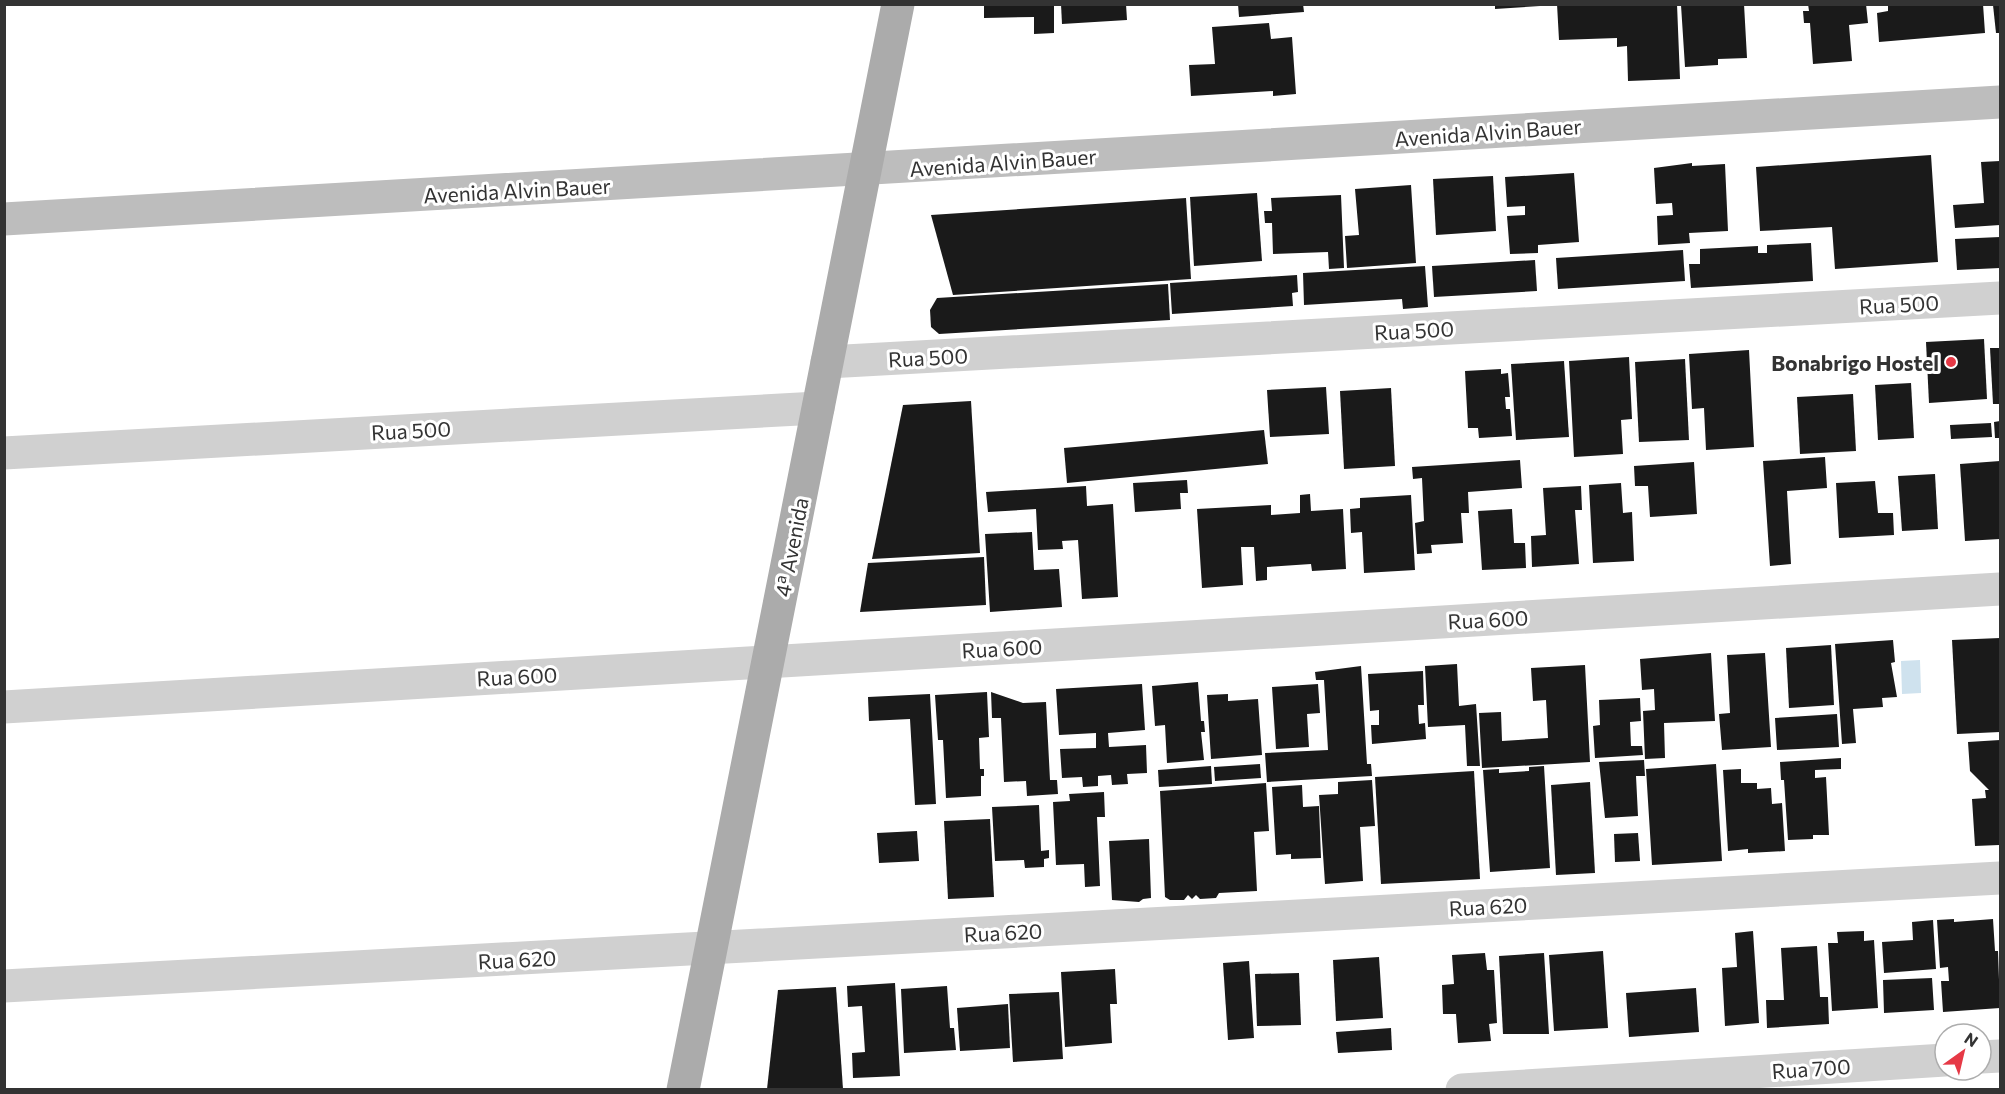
<svg xmlns="http://www.w3.org/2000/svg" width="2005" height="1094" font-family="Commissioner,sans-serif">
	<style>
		.water { fill: #cfe2ee }
		.building { fill: #1a1a1a }
		.lines { fill: none; stroke-linecap: round; stroke-linejoin: round }
		.street { stroke: #d0d0d0; stroke-width: 33 }
		.secondary { stroke: #bdbdbd; stroke-width: 33 }
		.primary { stroke: #ababab; stroke-width: 33 }
		.poi-dot { fill: #e63946; stroke: #fff; stroke-width: 2 }
		.labels { text-anchor: middle; dominant-baseline: central; stroke-width: 6; stroke-linejoin: round; paint-order: stroke }
		.street-label { font-size: 21px; fill: #333; stroke: #fff }
		.poi-label { font-size: 21px; font-weight: bold; fill: #333; stroke: #fff; text-anchor: end }
	</style>
	<rect width="100%" height="100%" fill="#fff"/>
	<polygon class="water" points="1920,660 1921,693 1902,694 1901,661"/>
	<g class="building">
		<polygon points="984,4 1054,4 1054,33 1034,34 1034,17 984,18"/>
		<polygon points="1061,4 1126,4 1127,20 1062,24"/>
		<polygon points="1238,4 1303,4 1304,12 1239,17"/>
		<polygon points="1495,4 1540,4 1540,6 1495,9"/>
		<polygon points="1557,4 1677,4 1680,79 1628,81 1627,46 1617,47 1617,38 1559,40"/>
		<polygon points="1744,4 1747,58 1718,59 1718,65 1685,67 1681,5"/>
		<polygon points="1808,4 1866,4 1868,23 1849,25 1852,61 1813,64 1810,23 1804,23 1803,11 1809,11"/>
		<polygon points="1888,4 1983,4 1985,33 1879,42 1877,13 1888,11"/>
		<polygon points="1993,5 2000,5 2000,33 1996,33"/>
		<polygon points="1269,23 1271,39 1292,37 1296,94 1273,96 1273,91 1191,96 1189,65 1215,64 1212,27"/>
		<polygon points="1931,155 1938,262 1835,269 1832,227 1760,231 1756,167"/>
		<polygon points="2000,161 2000,225 1955,228 1953,205 1984,203 1981,162"/>
		<polygon points="1692,163 1692,166 1725,164 1728,231 1689,233 1690,243 1658,245 1657,216 1673,215 1672,203 1656,204 1654,168"/>
		<polygon points="1574,173 1579,242 1538,245 1538,253 1510,254 1507,216 1525,215 1525,206 1507,207 1505,177"/>
		<polygon points="1493,176 1496,231 1436,235 1433,179"/>
		<polygon points="1411,185 1416,263 1347,268 1345,236 1359,235 1355,189"/>
		<polygon points="1257,193 1262,261 1194,266 1190,197"/>
		<polygon points="1341,195 1344,268 1329,269 1328,252 1273,254 1272,223 1265,223 1264,211 1272,211 1271,198"/>
		<polygon points="1186,198 1191,279 953,295 931,215"/>
		<polygon points="2000,237 2000,268 1957,270 1955,239"/>
		<polygon points="1811,243 1813,281 1691,288 1689,264 1700,264 1700,249 1758,246 1758,253 1767,253 1767,245"/>
		<polygon points="1683,250 1685,281 1558,289 1556,258"/>
		<polygon points="1535,260 1537,291 1434,297 1432,266"/>
		<polygon points="1425,266 1428,307 1403,309 1402,299 1304,305 1303,273"/>
		<polygon points="1297,275 1298,292 1292,293 1293,306 1172,314 1170,283"/>
		<polygon points="1168,284 1170,320 939,334 931,327 930,310 937,298"/>
		<polygon points="1984,339 1987,399 1929,403 1926,342"/>
		<polygon points="1990,348 2000,348 2000,404 1993,404"/>
		<polygon points="1749,350 1754,447 1706,450 1704,408 1692,409 1689,354"/>
		<polygon points="1629,357 1632,419 1621,420 1623,454 1574,457 1569,361"/>
		<polygon points="1685,359 1689,440 1639,442 1635,362"/>
		<polygon points="1564,361 1569,437 1516,440 1511,364"/>
		<polygon points="1501,369 1501,374 1508,373 1510,397 1505,397 1506,409 1510,409 1512,436 1479,438 1478,428 1468,428 1465,371"/>
		<polygon points="1911,383 1914,438 1878,440 1875,385"/>
		<polygon points="1326,387 1329,434 1270,437 1267,390"/>
		<polygon points="1391,388 1395,466 1344,469 1340,391"/>
		<polygon points="1853,394 1856,451 1800,454 1797,397"/>
		<polygon points="971,401 980,553 872,559 903,405"/>
		<polygon points="2000,421 2000,438 1995,438 1994,422"/>
		<polygon points="1991,423 1992,437 1951,439 1950,425"/>
		<polygon points="1264,430 1268,464 1067,483 1064,448"/>
		<polygon points="1825,457 1827,488 1787,491 1791,564 1770,566 1763,461"/>
		<polygon points="1520,460 1522,488 1468,492 1469,513 1461,513 1463,543 1431,545 1432,553 1417,554 1415,523 1424,521 1422,478 1413,479 1412,467"/>
		<polygon points="2000,461 2000,539 1965,541 1960,464"/>
		<polygon points="1694,462 1697,514 1650,517 1648,486 1635,486 1634,466"/>
		<polygon points="1935,474 1938,529 1902,531 1898,476"/>
		<polygon points="1187,480 1188,493 1180,493 1181,509 1135,512 1133,483"/>
		<polygon points="1875,481 1878,513 1893,513 1894,535 1839,538 1836,483"/>
		<polygon points="1621,483 1623,513 1632,512 1634,561 1593,563 1589,485"/>
		<polygon points="1086,486 1087,506 1113,504 1118,597 1082,599 1078,540 1062,541 1063,549 1038,550 1036,509 988,512 986,492"/>
		<polygon points="1581,486 1582,510 1575,510 1579,564 1532,567 1531,536 1546,535 1543,488"/>
		<polygon points="1310,494 1311,511 1343,509 1346,569 1312,571 1311,564 1267,567 1267,580 1256,581 1254,547 1241,547 1243,585 1202,588 1197,509 1271,505 1271,515 1300,513 1300,495"/>
		<polygon points="1411,495 1415,570 1364,573 1362,532 1351,533 1350,509 1360,508 1360,498"/>
		<polygon points="1512,509 1514,543 1525,543 1526,568 1482,570 1478,511"/>
		<polygon points="1032,532 1034,570 1059,569 1062,607 990,612 985,534"/>
		<polygon points="984,557 986,605 860,612 868,563"/>
		<polygon points="2000,638 2000,732 1957,734 1952,640"/>
		<polygon points="1893,640 1895,662 1891,663 1897,697 1882,698 1883,707 1853,709 1856,743 1842,744 1835,644"/>
		<polygon points="1831,645 1834,705 1789,708 1786,648"/>
		<polygon points="1711,653 1715,721 1664,723 1665,758 1645,759 1643,711 1655,710 1654,689 1642,690 1640,659"/>
		<polygon points="1765,653 1771,747 1722,750 1719,714 1730,713 1727,655"/>
		<polygon points="1457,664 1459,706 1476,704 1480,766 1467,766 1465,725 1428,727 1425,666"/>
		<polygon points="1585,665 1590,762 1482,768 1479,713 1501,712 1502,741 1548,738 1546,700 1533,701 1531,668"/>
		<polygon points="1361,666 1367,764 1371,764 1372,776 1267,782 1265,753 1328,750 1324,680 1316,680 1315,672"/>
		<polygon points="1423,671 1424,705 1418,705 1419,724 1425,723 1426,739 1372,744 1371,725 1379,725 1379,710 1370,711 1368,674"/>
		<polygon points="1198,682 1201,721 1204,721 1205,732 1201,732 1204,760 1167,763 1165,725 1155,726 1152,686"/>
		<polygon points="1142,684 1145,730 1108,733 1109,747 1146,745 1147,773 1127,774 1128,784 1112,785 1111,775 1098,776 1098,786 1083,787 1082,777 1062,778 1060,749 1096,748 1096,733 1059,735 1056,689"/>
		<polygon points="1318,684 1320,713 1307,714 1309,747 1276,749 1272,687"/>
		<polygon points="987,692 989,737 979,738 980,769 984,769 984,776 981,776 981,796 946,798 943,740 938,740 935,695"/>
		<polygon points="991,692 1023,703 1046,702 1050,780 1057,780 1058,794 1027,796 1026,781 1004,782 1001,718 992,718"/>
		<polygon points="930,694 936,804 915,805 910,719 869,721 868,697"/>
		<polygon points="1228,694 1228,701 1258,699 1262,755 1211,759 1207,695"/>
		<polygon points="1640,698 1641,721 1630,722 1631,746 1642,746 1643,755 1595,758 1593,726 1600,725 1599,700"/>
		<polygon points="1837,714 1839,747 1777,750 1775,718"/>
		<polygon points="2000,740 2000,840 1999,845 1975,846 1972,799 1986,798 1985,790 1989,790 1970,771 1968,742"/>
		<polygon points="1841,758 1841,769 1815,770 1815,778 1826,777 1829,835 1813,835 1813,839 1788,840 1784,780 1781,780 1780,762"/>
		<polygon points="1644,760 1645,776 1636,776 1638,816 1605,818 1599,762"/>
		<polygon points="1260,764 1261,778 1215,781 1214,767"/>
		<polygon points="1716,764 1722,861 1652,865 1646,769"/>
		<polygon points="1211,766 1212,784 1159,787 1158,770"/>
		<polygon points="1544,766 1550,868 1490,872 1483,770 1499,769 1499,773 1529,771 1529,767"/>
		<polygon points="1741,769 1741,783 1757,783 1757,789 1771,788 1772,804 1782,803 1785,851 1748,853 1748,849 1728,851 1723,770"/>
		<polygon points="1474,771 1480,879 1381,884 1375,777"/>
		<polygon points="1372,780 1375,826 1360,827 1363,881 1325,884 1319,795 1338,794 1338,782"/>
		<polygon points="1590,782 1595,873 1556,875 1551,785"/>
		<polygon points="1266,783 1269,831 1254,832 1257,891 1219,893 1216,898 1200,899 1196,895 1192,899 1188,895 1184,900 1170,900 1165,897 1160,791"/>
		<polygon points="1302,785 1303,807 1319,806 1321,858 1291,859 1291,854 1276,855 1272,787"/>
		<polygon points="1104,792 1105,817 1097,817 1100,886 1085,887 1084,864 1056,865 1053,802 1070,801 1069,794"/>
		<polygon points="1039,805 1041,851 1049,850 1049,858 1044,859 1044,867 1025,868 1024,860 995,861 992,807"/>
		<polygon points="990,819 994,897 948,899 944,821"/>
		<polygon points="917,831 919,861 879,863 877,833"/>
		<polygon points="1638,833 1640,861 1615,862 1614,834"/>
		<polygon points="1149,839 1151,898 1143,899 1139,902 1112,900 1109,841"/>
		<polygon points="1954,919 1954,922 1993,919 1995,951 1998,951 2000,1008 1943,1012 1941,981 1949,981 1948,967 1940,968 1937,920"/>
		<polygon points="1933,920 1936,969 1884,973 1882,942 1913,940 1912,922"/>
		<polygon points="1753,931 1759,1023 1725,1026 1722,968 1737,967 1735,933"/>
		<polygon points="1864,931 1864,941 1874,940 1878,1008 1832,1011 1828,943 1838,943 1837,932"/>
		<polygon points="1817,946 1820,997 1828,997 1829,1024 1767,1028 1766,1000 1784,1000 1781,948"/>
		<polygon points="1603,951 1608,1028 1554,1031 1549,955"/>
		<polygon points="1485,953 1487,970 1494,970 1497,1023 1489,1024 1491,1041 1458,1043 1456,1014 1443,1014 1442,985 1454,984 1452,955"/>
		<polygon points="1544,953 1549,1034 1503,1034 1499,956"/>
		<polygon points="1379,957 1383,1018 1336,1021 1333,960"/>
		<polygon points="1249,961 1254,1038 1228,1040 1223,963"/>
		<polygon points="1115,969 1117,1004 1110,1004 1112,1043 1065,1047 1061,972"/>
		<polygon points="1299,973 1301,1025 1257,1026 1255,974"/>
		<polygon points="1932,978 1934,1010 1884,1013 1883,980"/>
		<polygon points="895,983 900,1076 853,1078 852,1053 865,1052 862,1006 848,1007 847,986"/>
		<polygon points="947,986 950,1028 954,1028 956,1050 904,1053 901,989"/>
		<polygon points="836,987 843,1089 767,1089 778,990"/>
		<polygon points="1696,988 1699,1032 1629,1037 1626,993"/>
		<polygon points="1059,992 1063,1059 1013,1062 1009,994"/>
		<polygon points="1008,1004 1010,1048 960,1051 957,1008"/>
		<polygon points="1391,1028 1392,1050 1338,1053 1336,1032"/>
	</g>
	<g class="lines">
		<g class="street">
			<polyline points="827,362 2000,298"/>
			<polyline points="4,453 818,408"/>
			<polyline points="4,707 2000,589"/>
			<polyline points="4,986 2000,878"/>
			<polyline points="1981,1057 2000,1056"/>
			<polyline points="1462,1090 1945,1060"/>
		</g>
		<polyline class="secondary" points="4,219 2000,102"/>
		<polyline class="primary" points="683,1090 898,4"/>
	</g>
	<circle class="poi-dot" cx="1951" cy="362" r="6"/>
	<g class="labels">
		<g class="street-label">
			<text transform="translate(1488 132) rotate(-4)">Avenida Alvin Bauer</text>
			<text transform="translate(1003 162) rotate(-4)">Avenida Alvin Bauer</text>
			<text transform="translate(517 190) rotate(-3)">Avenida Alvin Bauer</text>
			<text transform="translate(1899 304) rotate(-3)">Rua 500</text>
			<text transform="translate(1414 330) rotate(-3)">Rua 500</text>
			<text transform="translate(928 357) rotate(-3)">Rua 500</text>
			<text transform="translate(411 430) rotate(-3)">Rua 500</text>
			<text transform="translate(791 547) rotate(-79)">4ª Avenida</text>
			<text transform="translate(1488 619) rotate(-3)">Rua 600</text>
			<text transform="translate(1002 648) rotate(-3)">Rua 600</text>
			<text transform="translate(517 676) rotate(-3)">Rua 600</text>
			<text transform="translate(1488 906) rotate(-3)">Rua 620</text>
			<text transform="translate(1003 932) rotate(-3)">Rua 620</text>
			<text transform="translate(517 959) rotate(-3)">Rua 620</text>
			<text transform="translate(1811 1068) rotate(-4)">Rua 700</text>
		</g>
		<g class="poi-label">
			<text x="1939" y="362">Bonabrigo Hostel</text>
		</g>
	</g>
	<rect width="2005" height="1094" fill="none" stroke="#333333" stroke-width="12"/>
	<g transform="translate(1963 1052) rotate(34)"><circle r="28" fill="#ffffff" stroke="#adadad" stroke-width="1.5"/>
	<path d="M0-4.5L10 22L0 15L-10 22Z" fill="#e63946"/>
	<text y="-9" font-size="16" font-weight="bold" text-anchor="middle" fill="#333333">N</text>
	</g>
</svg>
